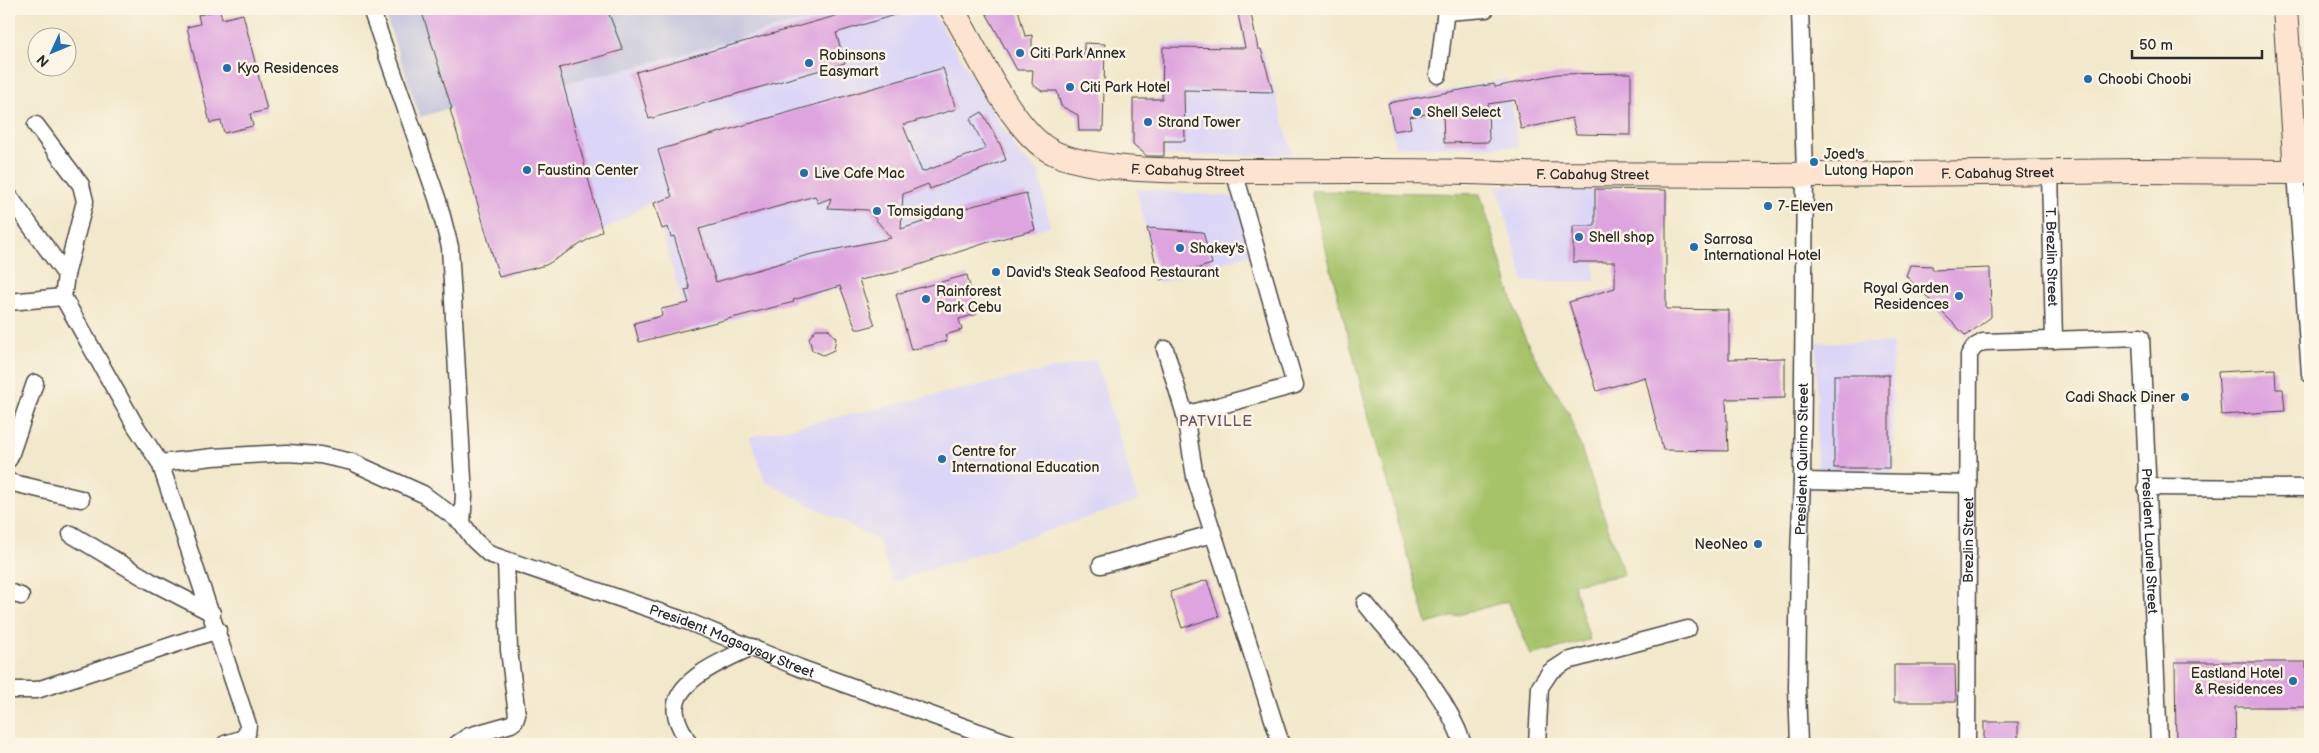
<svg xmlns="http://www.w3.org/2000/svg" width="2319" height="753" font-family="'Balsamiq Sans',sans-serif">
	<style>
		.built { fill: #dbd6f7 }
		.industrial { fill: #c1c2dd }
		.green { fill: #a6c36a; stroke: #68774a }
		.building { fill: #dea4df; fill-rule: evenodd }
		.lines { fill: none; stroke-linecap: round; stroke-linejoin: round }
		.street-casing { stroke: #494743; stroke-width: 19 }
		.secondary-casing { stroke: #494743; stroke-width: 26 }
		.street { stroke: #fff; stroke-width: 16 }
		.secondary { stroke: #fde4d0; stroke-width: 24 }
		.poi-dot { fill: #1f6fb2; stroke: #fcf5e5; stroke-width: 2 }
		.labels { text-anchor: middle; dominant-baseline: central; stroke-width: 5; stroke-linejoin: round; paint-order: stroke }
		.poi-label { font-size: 14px; fill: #2b2b2b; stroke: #fcf5e5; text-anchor: start }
		.street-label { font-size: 14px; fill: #2b2b2b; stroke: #fcf5e5 }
		.neighbourhood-label { font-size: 15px; letter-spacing: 1px; fill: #6a556a; stroke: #fcf5e5 }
	</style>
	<rect width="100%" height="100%" fill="#fcf5e5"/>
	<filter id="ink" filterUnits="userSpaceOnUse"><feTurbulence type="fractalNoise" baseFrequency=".02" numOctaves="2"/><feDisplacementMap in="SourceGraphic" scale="10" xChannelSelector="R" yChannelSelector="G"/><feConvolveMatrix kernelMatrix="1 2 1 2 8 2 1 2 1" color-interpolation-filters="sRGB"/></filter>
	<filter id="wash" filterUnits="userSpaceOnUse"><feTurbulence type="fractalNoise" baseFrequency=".0096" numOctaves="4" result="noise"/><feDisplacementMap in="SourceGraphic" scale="20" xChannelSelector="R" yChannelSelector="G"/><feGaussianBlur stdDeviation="1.12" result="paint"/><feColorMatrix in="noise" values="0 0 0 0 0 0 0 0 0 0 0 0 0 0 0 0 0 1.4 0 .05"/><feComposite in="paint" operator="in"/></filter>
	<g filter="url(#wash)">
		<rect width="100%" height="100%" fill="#f2e8cb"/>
		<g class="built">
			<polygon points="846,9 931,9 1020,156 1039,172 1050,226 691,332 653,201 547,264 498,277 450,108 636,67"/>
			<polygon points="1163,44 1262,48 1293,155 1166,156"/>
			<polygon points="1507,79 1519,147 1395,147 1387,102"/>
			<polygon points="1497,186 1594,187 1595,281 1524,282"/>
			<polygon points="1136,189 1237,197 1256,252 1159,283"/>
			<polygon points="1817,342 1893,343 1893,473 1817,472"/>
			<polygon points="1096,359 1138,501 892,582 879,541 765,481 750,437"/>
		</g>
		<polygon class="industrial" points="383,9 846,9 636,67 450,108 420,117"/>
		<polygon class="green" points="1311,191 1480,194 1521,329 1533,354 1569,413 1624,575 1573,584 1590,640 1531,655 1508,601 1427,624 1371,425"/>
		<g id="blocks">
			<g class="building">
				<polygon points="421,9 607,9 623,50 559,68 602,231 546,265 499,277 450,109 452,109"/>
				<polygon points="860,9 904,9 904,12 836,33 845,63 649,119 636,72"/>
				<polygon points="984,9 1018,9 1025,36 1032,35 1032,54 1084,56 1084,43 1105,44 1103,131 1079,131 1078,115 1061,106 1057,91 1042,91 1032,84 1033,70 1017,70"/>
				<polygon points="1237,9 1250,9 1258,49 1261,49 1273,92 1184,90 1185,141 1164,141 1164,156 1147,156 1133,144 1133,99 1162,99 1163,47 1245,48"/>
				<polygon points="220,10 222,19 243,14 267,110 250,114 253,126 224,133 221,121 210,123 187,27 200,24 198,15"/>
				<path d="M 943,68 L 956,109 L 903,125 L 922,172 L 986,149 L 970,119 L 982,112 L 1000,144 L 1006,160 L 930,189 L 928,184 L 903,194 L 901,229 L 976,205 L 1026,193 L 1035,230 L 989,242 L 894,273 L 859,280 L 875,325 L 861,329 L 856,329 L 840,286 L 793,300 L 794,302 L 639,342 L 634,323 L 662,316 L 661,309 L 689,303 L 685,290 L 690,289 L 674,236 L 671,237 L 668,227 L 662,229 L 654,203 L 672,197 L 658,150 ZM 815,196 L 818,203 L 831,198 L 828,208 L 868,210 L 891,238 L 808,255 L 716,282 L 699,229 Z"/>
				<polygon points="1631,73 1631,135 1576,134 1572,118 1521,129 1515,100 1488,104 1489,142 1444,143 1443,111 1409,117 1411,128 1394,131 1388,103 1494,84 1495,87 1557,74"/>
				<polygon points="1595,189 1666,190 1666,309 1729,310 1729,359 1785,358 1785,398 1726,399 1728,451 1663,450 1645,377 1597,391 1569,302 1615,288 1615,262 1573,262 1573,226 1595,226"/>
				<polygon points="1147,228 1203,232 1212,264 1160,280"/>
				<polygon points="1910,265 1932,266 1933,270 1990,268 1991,317 1966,336 1906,276"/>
				<polygon points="967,275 977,314 959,319 962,330 945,335 947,341 911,350 896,294"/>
				<polygon points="816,329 828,329 836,338 834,350 823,355 812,350 809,338"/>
				<polygon points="2275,369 2276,389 2283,389 2285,411 2221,415 2218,372"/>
				<rect x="1834" y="375" width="55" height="93"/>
				<polygon points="1207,580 1219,616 1182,628 1170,592"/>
				<polygon points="2175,662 2306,662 2306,707 2235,707 2236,744 2176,744"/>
				<polygon points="1894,665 1955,665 1956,702 1894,702"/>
				<rect x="1984" y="722" width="34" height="22"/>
			</g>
		</g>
	</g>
	<g filter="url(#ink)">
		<use href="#blocks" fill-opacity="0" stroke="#494743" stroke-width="1"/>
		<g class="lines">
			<g class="street-casing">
				<g id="street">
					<polyline points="371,9 438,201 450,247 464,496 462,523"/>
					<polyline points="1446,12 1486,9"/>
					<polyline points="1438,75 1446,9"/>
					<polyline points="36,125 81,185 85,201 66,275 63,297 135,425 160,463 248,725 247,734 241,739 225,744"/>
					<polyline points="2296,172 2310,374"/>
					<path id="s1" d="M 2050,173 L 2054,340"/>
					<polyline points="9,196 66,275"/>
					<polyline points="9,302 63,297"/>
					<polyline points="1165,349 1185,415 1195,477 1281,744"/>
					<polyline points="1185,415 1295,385 1234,171"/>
					<polyline points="9,459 35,383"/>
					<path id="s2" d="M 160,463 L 213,457 L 287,453 L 320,455 L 352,462 L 423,494 L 462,523 L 474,540 L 489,554 L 689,622 L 800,668 L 1012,744"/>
					<polyline points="1802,481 1969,484"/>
					<polyline points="9,482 81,499"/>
					<polyline points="2146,487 2310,488"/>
					<polyline points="71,534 150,581 212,613"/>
					<polyline points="1101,565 1212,534"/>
					<polyline points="9,592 21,596"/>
					<path d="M 1365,603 C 1401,648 1444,689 1463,744"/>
					<polyline points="9,690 37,690 218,630"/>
					<polyline points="457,744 469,736 511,724 515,721 517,715 509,650 506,560"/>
					<path d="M 689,744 C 683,732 673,717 676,704 C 682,676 729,658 752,647"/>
					<polyline points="1537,744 1540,687 1550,672 1567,661 1688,629"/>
					<path id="s3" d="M 1799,744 L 1797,688 L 1799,555 L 1802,481 L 1805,174 L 1800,9"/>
					<path id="s4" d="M 1967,744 L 1969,355 L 1974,347 L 1983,342 L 2141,337 L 2159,744"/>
				</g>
			</g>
			<g class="secondary-casing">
				<g id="secondary">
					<path id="s5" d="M 952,9 C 975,48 1008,121 1044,147 C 1083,176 1209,170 1260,171 C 1347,172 1434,169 1521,174 L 1822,175 L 2136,171 L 2310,172"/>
					<polyline points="2285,9 2296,172"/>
				</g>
			</g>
			<use href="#street" class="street"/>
			<use href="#secondary" class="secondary"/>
		</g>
	</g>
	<g class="poi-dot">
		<circle cx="1020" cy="53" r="5"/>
		<circle cx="809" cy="63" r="5"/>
		<circle cx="227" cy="68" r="5"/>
		<circle cx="2088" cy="79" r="5"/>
		<circle cx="1070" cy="87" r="5"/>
		<circle cx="1417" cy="112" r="5"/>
		<circle cx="1148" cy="122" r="5"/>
		<circle cx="1814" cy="162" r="5"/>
		<circle cx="527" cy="170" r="5"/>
		<circle cx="804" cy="173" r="5"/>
		<circle cx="1768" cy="206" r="5"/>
		<circle cx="877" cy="211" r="5"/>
		<circle cx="1579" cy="237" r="5"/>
		<circle cx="1694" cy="247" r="5"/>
		<circle cx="1180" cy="248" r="5"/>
		<circle cx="996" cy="272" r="5"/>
		<circle cx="1959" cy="296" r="5"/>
		<circle cx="926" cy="299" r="5"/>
		<circle cx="2185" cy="397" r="5"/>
		<circle cx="942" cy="459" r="5"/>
		<circle cx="1758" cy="544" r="5"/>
		<circle cx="2293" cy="681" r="5"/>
	</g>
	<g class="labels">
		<g class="poi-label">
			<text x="1030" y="53">Citi Park Annex</text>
			<text x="819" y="55">Robinsons<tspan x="819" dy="16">Easymart</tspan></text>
			<text x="237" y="68">Kyo Residences</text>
			<text x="2098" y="79">Choobi Choobi</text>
			<text x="1080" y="87">Citi Park Hotel</text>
			<text x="1427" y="112">Shell Select</text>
			<text x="1158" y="122">Strand Tower</text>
			<text x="1824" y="154">Joed's<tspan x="1824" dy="16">Lutong Hapon</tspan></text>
			<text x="537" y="170">Faustina Center</text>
			<text x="814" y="173">Live Cafe Mac</text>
			<text x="1778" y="206">7-Eleven</text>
			<text x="887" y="211">Tomsigdang</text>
			<text x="1589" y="237">Shell shop</text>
			<text x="1704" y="239">Sarrosa<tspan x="1704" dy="16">International Hotel</tspan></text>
			<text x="1190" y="248">Shakey's</text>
			<text x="1006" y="272">David's Steak Seafood Restaurant</text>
			<text x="1949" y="288" text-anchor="end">Royal Garden<tspan x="1949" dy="16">Residences</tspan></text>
			<text x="936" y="291">Rainforest<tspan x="936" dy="16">Park Cebu</tspan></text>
			<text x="2175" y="397" text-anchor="end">Cadi Shack Diner</text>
			<text x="952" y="451">Centre for<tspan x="952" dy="16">International Education</tspan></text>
			<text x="1748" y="544" text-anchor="end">NeoNeo</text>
			<text x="2283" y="673" text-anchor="end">Eastland Hotel<tspan x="2283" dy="16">&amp; Residences</tspan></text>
		</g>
		<g class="street-label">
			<text stroke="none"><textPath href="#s5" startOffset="314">F. Cabahug Street</textPath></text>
			<text stroke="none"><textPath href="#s5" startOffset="1124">F. Cabahug Street</textPath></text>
			<text stroke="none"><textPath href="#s5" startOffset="719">F. Cabahug Street</textPath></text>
			<text stroke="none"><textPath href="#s1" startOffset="84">T. Brezlin Street</textPath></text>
			<text stroke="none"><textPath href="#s3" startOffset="285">President Quirino Street</textPath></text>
			<text stroke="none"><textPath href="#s4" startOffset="204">Brezlin Street</textPath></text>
			<text stroke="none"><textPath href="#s4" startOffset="771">President Laurel Street</textPath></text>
			<text stroke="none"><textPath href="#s2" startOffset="619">President Magsaysay Street</textPath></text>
		</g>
		<g class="neighbourhood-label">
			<text x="1216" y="421">PATVILLE</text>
		</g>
	</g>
	<rect width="2319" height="753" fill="none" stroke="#fcf5e5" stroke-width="30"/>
	<g transform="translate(52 52) rotate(226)"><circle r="24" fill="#fcf5e5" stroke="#a8a49b"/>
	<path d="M0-4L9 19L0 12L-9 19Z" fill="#1f6fb2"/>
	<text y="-8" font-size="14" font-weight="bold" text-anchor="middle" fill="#2b2b2b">N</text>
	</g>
	<path d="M2132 50v8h130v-8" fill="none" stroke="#2b2b2b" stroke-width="2.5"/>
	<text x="2139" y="50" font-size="15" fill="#2b2b2b" stroke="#fcf5e5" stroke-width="4" paint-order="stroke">50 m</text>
</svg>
